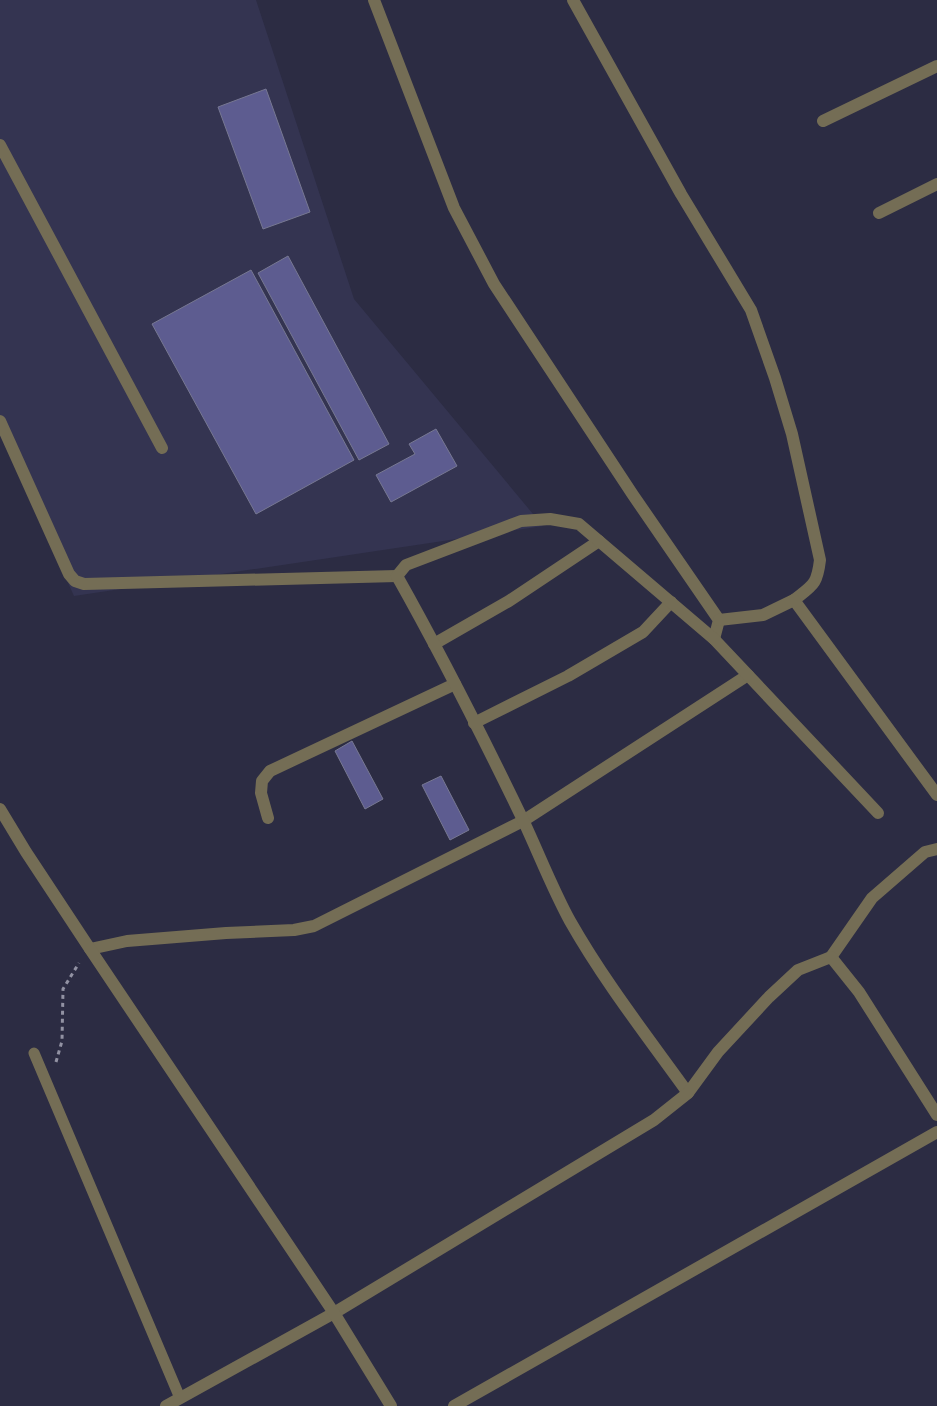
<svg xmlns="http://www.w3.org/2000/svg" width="937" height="1406" font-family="'Varela Round',sans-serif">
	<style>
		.built { fill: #343451 }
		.building { fill: #5d5c90; stroke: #777892 }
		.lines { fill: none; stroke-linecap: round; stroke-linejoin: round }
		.path { stroke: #9292a3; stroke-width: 3; stroke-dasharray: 4 4; stroke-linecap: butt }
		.service { stroke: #746d55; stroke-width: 11 }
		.minor { stroke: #746d55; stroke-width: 12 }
		.tertiary { stroke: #746d55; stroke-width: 12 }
	</style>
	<rect width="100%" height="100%" fill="#2c2c43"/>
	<polygon class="built" points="0,0 256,0 354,299 543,526 74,596 0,434"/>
	<g class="building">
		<polygon points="266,89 310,212 263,229 218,107"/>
		<polygon points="288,256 389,444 359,460 258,273"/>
		<polygon points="251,270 354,460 256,514 152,324"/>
		<polygon points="436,429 457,466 391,502 376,475 415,454 409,444"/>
		<polygon points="352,741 383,799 365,809 335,751"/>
		<polygon points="441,776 469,830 450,840 422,785"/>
	</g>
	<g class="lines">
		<polyline class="path" points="56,1062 62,1041 63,989 79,963"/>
		<polyline class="service" points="34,1053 180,1398"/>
		<g class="minor">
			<polyline points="374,0 454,208 494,284 633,495 719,620 714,639"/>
			<path d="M 573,0 L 681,194 L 751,310 L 775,378 L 792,434 L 820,560 C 817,585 813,585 794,600"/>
			<polyline points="823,121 937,66"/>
			<polyline points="0,145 162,448"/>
			<polyline points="879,213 937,184"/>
			<polyline points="0,421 69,574 75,581 84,584 397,576"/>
			<polyline points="719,620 763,615 794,600 937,795"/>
			<polyline points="434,644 509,601 599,541"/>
			<polyline points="474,723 568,676 643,632 671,602"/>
			<polyline points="268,818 261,793 262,781 270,771 455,684"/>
			<polyline points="90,949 127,941 226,933 294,930 314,926 523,821 748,675"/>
			<polyline points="831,957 872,898 925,852 937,849"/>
			<path d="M 688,1093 C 647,1036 604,981 570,921 C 553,890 539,854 524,822 C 484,739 442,656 397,576 L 406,565 L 521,521 L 550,519 L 579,524 L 714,639 L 878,813"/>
			<polyline points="166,1406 334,1313 654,1120 688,1093 718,1052 769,997 798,970 831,957 859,992 937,1115"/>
			<polyline points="454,1406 937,1132"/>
		</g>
		<polyline class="tertiary" points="0,809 26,852 90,949 334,1313 391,1406"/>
	</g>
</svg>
